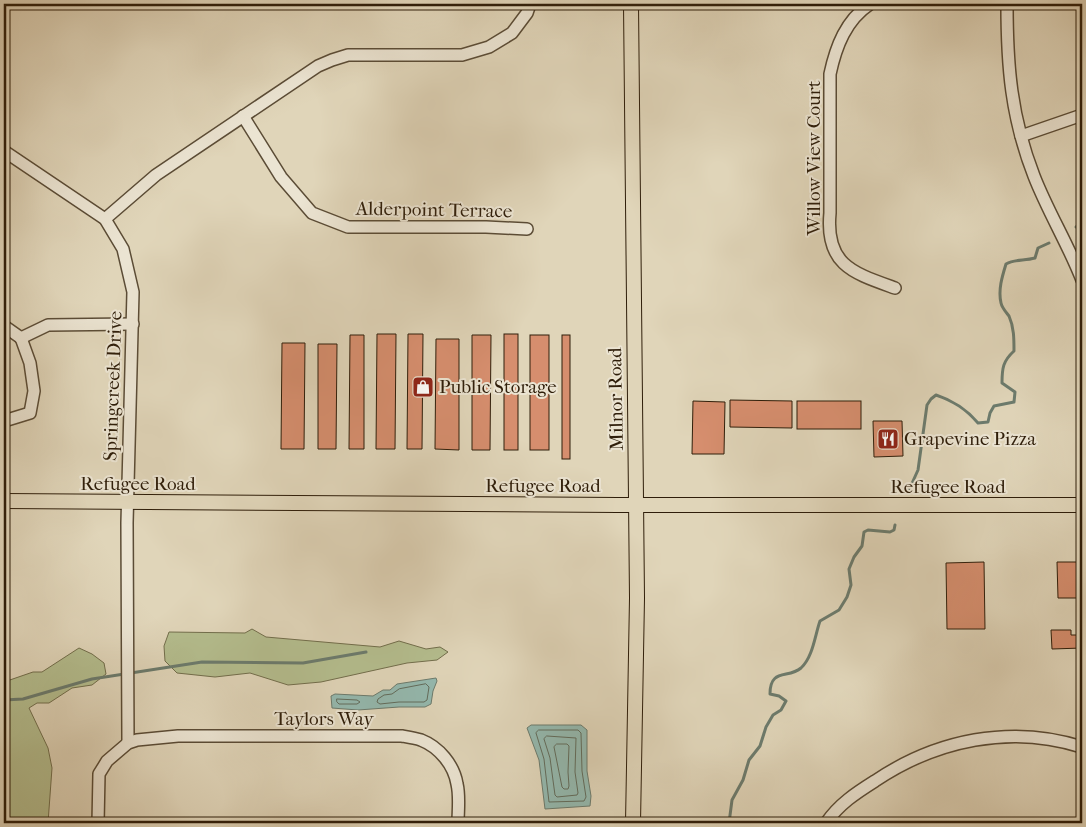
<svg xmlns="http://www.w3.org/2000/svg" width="1086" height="827" font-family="'IM FELL French Canon',serif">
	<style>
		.green { fill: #b4bd8e; stroke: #726e4c }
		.water { fill: #94b9af; stroke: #6c7b6d }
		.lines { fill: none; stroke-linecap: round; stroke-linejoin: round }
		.shore { stroke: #626c5c; stroke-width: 1 }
		.stream { stroke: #6c7b6d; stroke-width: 3 }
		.building { fill: #d68e6e; stroke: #2f1e0a }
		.minor-casing { stroke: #5b4c36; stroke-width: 14 }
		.major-casing { stroke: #2f1e0a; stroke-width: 16 }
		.minor { stroke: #ebe4d2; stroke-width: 11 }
		.major { stroke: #e0d5b9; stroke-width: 14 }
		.labels { text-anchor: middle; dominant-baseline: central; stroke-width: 4; stroke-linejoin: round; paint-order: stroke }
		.street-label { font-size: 19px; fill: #2f1e0a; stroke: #ebe4d2 }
		.poi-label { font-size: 19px; fill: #2f1e0a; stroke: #ebe4d2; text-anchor: start }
	</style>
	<rect width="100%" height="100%" fill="#e0d5b9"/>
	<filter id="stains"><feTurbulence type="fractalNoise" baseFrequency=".004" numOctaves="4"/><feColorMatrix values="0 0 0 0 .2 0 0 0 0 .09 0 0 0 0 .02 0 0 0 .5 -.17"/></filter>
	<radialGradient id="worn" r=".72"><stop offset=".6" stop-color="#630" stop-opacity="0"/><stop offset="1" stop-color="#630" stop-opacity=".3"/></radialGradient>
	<g class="green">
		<polygon points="252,629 266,637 380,647 399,641 426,649 440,647 448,652 437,660 407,663 321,682 288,685 250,673 215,677 177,673 165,661 164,646 169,632 245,633"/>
		<polygon points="79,648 92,654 104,663 106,674 92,685 72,688 49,703 37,703 29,708 48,748 52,768 48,823 4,823 4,682 33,672 42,672"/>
	</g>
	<g class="water">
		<polygon points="436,678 437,681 433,691 431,704 425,707 399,707 358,710 332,708 331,696 335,694 373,696 383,690 390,690 397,684"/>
		<polygon points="531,725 581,725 587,730 587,771 591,796 590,806 545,809 539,760 527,728"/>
	</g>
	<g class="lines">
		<g class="shore">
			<polygon points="426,684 429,687 427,700 424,702 399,702 380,704 377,702 378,699 384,695 392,694 399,689"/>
			<polygon points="337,699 357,700 360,702 357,704 339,704 337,702"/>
			<polygon points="539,730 578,730 581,733 582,771 586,797 584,801 549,802 544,759 536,733"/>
			<polygon points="547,736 576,738 575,772 578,793 577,795 557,797 555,795 550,758 544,739"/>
			<polygon points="557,744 567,744 569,746 568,772 569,786 568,789 564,789 562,787 554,747"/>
		</g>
		<g class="stream">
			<polyline points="1076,227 1082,221"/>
			<path d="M 909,490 L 918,470 L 927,405 L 931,399 L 936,395 C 954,401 966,409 978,423 L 988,422 L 990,413 L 994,406 L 1014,402 L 1015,392 L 1002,383 C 1002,368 1003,361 1014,351 C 1014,339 1014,327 1009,316 C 1006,312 1002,308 1001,303 C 998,290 1002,277 1006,264 C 1015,259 1024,261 1035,258 L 1038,248 L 1049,243"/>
			<polyline points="4,700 23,699 92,679 202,662 303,663 366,652"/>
			<path d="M 729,823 L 732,800 L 743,780 L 749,760 L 760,746 L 766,727 L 773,715 L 781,710 L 786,701 L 779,696 L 770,694 C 770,668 788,679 801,668 C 813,657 815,635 820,621 L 839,610 L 847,597 L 851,585 L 849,569 L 854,557 L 862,546 L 864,532 L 868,530 L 890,532 L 894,530 L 895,525"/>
		</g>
	</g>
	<g class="building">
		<polygon points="377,334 396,334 395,449 376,449"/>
		<polygon points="408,334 423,334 422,449 407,449"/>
		<rect x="504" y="334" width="14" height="116"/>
		<polygon points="350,335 364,335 364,449 349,449"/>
		<polygon points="472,335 491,335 490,450 472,450"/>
		<rect x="530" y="335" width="19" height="115"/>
		<rect x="562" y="335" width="8" height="124"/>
		<polygon points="436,339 459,339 459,450 435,449"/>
		<polygon points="282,343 305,343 304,449 281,449"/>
		<polygon points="318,344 337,344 336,449 318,449"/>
		<polygon points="730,400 792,401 792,428 730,427"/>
		<polygon points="693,401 725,402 724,454 692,454"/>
		<rect x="797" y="401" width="64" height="28"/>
		<polygon points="873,421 902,421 903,456 874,457"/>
		<polygon points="984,562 985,629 947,629 946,563"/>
		<polygon points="1057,562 1082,562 1082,598 1058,598"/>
		<polygon points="1051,630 1071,630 1071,635 1082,635 1082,648 1052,649"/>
	</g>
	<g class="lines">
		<g class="minor-casing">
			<g id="minor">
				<path d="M 870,4 C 846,20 836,46 830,74 L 830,213 C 825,265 853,273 895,288"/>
				<path d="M 1007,4 C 1007,66 1011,117 1034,176 C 1048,212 1068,244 1082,280"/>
				<polyline points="243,116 281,177 312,213 348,227 486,227 527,229"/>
				<polyline points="1021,136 1082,115"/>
				<polyline points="4,151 105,219 123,249 133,292 127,523 128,743"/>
				<polyline points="105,219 156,175 318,66 332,60 348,55 462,55 489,47 512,33 527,13 530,4"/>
				<polyline points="4,326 21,338"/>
				<polyline points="21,338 48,325 133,324"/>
				<polyline points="4,421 30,413 34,391 30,363 21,338"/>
				<path d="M 98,823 L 99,774 L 107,761 L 128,743 L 137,740 L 178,736 L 402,736 C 408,737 415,738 421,740 C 439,747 454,765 457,784 C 460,796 458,811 458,823"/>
				<path d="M 826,823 C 839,804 856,793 875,781 C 936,740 1011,724 1082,747"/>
			</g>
		</g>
		<g class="major-casing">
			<g id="major">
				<polyline points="631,4 637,598 633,823"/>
				<polyline points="4,501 618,505 1082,505"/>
			</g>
		</g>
		<use href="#minor" class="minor"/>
		<use href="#major" class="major"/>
	</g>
	<defs>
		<g id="shop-square" transform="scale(1.125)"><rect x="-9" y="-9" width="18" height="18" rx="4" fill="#8f2418" stroke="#ebe4d2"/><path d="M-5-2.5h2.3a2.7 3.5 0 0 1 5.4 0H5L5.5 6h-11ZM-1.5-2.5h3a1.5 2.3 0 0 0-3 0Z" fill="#fff"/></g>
		<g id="restaurant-square" transform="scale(1.125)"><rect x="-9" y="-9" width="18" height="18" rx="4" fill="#8f2418" stroke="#ebe4d2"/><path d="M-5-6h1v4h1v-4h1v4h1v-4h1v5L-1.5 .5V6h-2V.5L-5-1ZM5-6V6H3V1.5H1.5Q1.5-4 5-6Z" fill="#fff"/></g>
	</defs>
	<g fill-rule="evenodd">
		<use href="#shop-square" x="423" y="387"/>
		<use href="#restaurant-square" x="888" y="439"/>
	</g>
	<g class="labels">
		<g class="street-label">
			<text transform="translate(814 158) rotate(-90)">Willow View Court</text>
			<text transform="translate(434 210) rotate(1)">Alderpoint Terrace</text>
			<text transform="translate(113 386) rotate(-88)">Springcreek Drive</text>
			<text transform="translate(616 399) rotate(-91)">Milnor Road</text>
			<text x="138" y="484">Refugee Road</text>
			<text x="543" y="486">Refugee Road</text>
			<text x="948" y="487">Refugee Road</text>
			<text x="324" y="719">Taylors Way</text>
		</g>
		<g class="poi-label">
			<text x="439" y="387">Public Storage</text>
			<text x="904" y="439">Grapevine Pizza</text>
		</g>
	</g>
	<rect width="1086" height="827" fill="none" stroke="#e0d5b9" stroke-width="20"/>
	<rect x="5" y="5" width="1076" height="817" fill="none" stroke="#2f1e0a" stroke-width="2.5"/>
	<rect x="10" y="10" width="1066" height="807" fill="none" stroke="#2f1e0a"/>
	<rect width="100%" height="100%" filter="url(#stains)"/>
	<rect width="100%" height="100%" fill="url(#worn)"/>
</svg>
